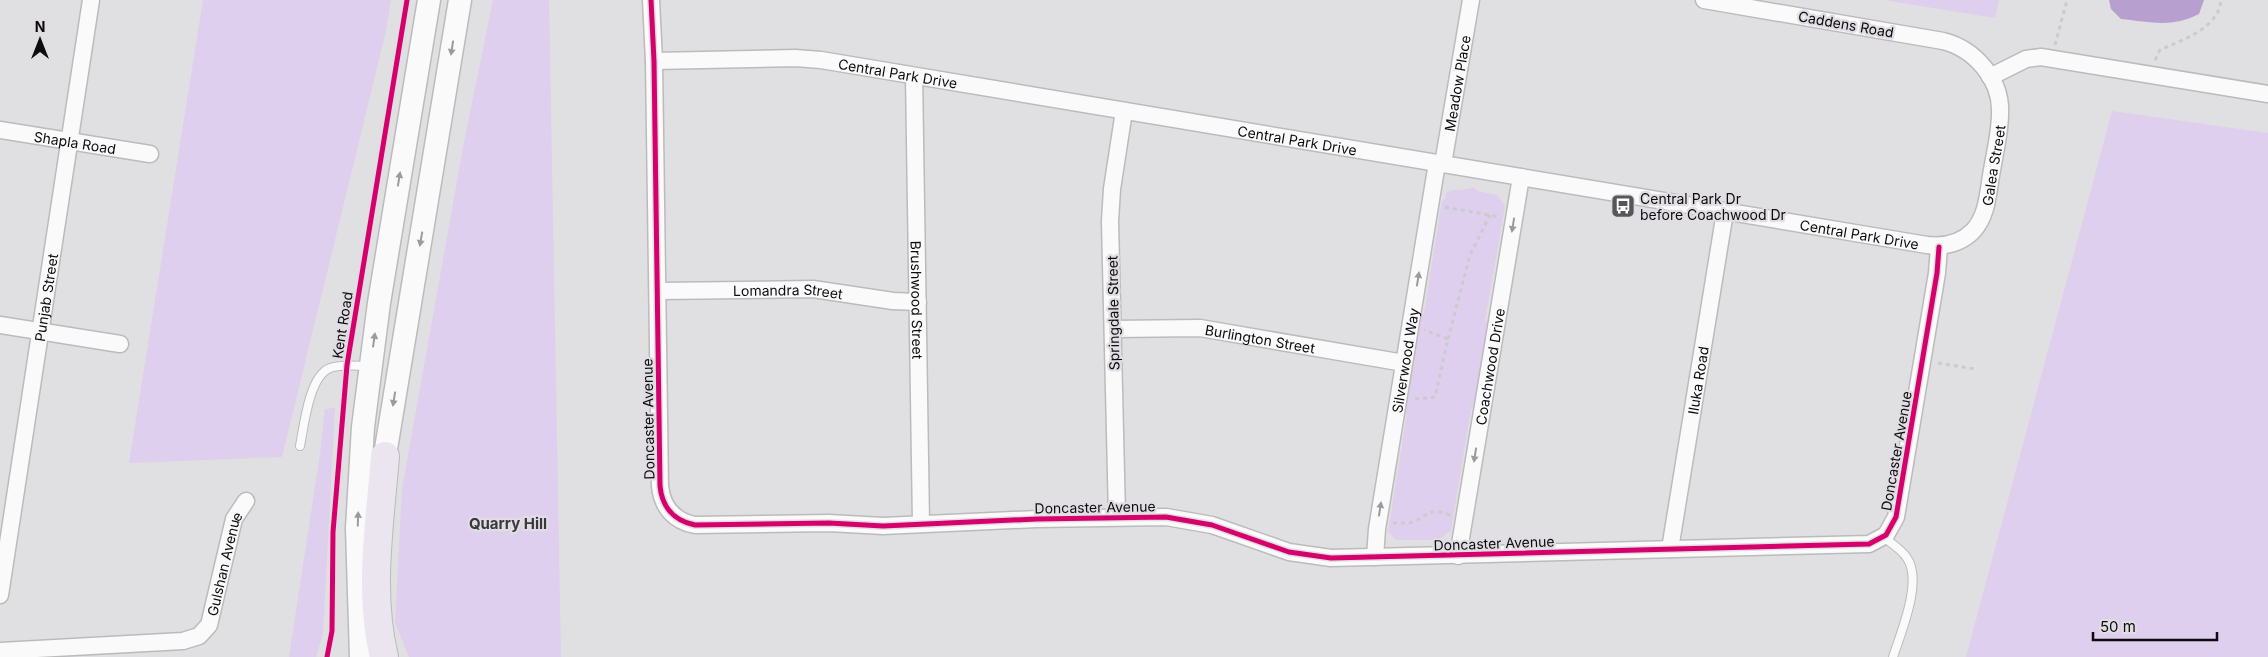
<svg xmlns="http://www.w3.org/2000/svg" width="2268" height="657" font-family="Inter,sans-serif">
	<style>
		.green { fill: #decfee }
		.water { fill: #b7a0cf }
		.lines { fill: none; stroke-linecap: round; stroke-linejoin: round }
		.service-casing { stroke: #bbbbbc; stroke-width: 10 }
		.minor-casing { stroke: #bbbbbc; stroke-width: 19 }
		.secondary-casing { stroke: #bbbbbc; stroke-width: 25 }
		.motorway-casing { stroke: #bababb; stroke-width: 30 }
		.path { stroke: #cccbcc; stroke-width: 3; stroke-dasharray: 4 4; stroke-linecap: butt }
		.service { stroke: #fafafb; stroke-width: 8 }
		.minor { stroke: #fafafb; stroke-width: 16 }
		.secondary { stroke: #fafafb; stroke-width: 22 }
		.motorway { stroke: #ebe5f0; stroke-width: 28 }
		.cycleway-casing { stroke: #e0dee3; stroke-width: 8 }
		.cycleway { stroke: #d6006c; stroke-width: 5 }
		.oneway { fill: #9b9a9c }
		.labels { text-anchor: middle; dominant-baseline: central; stroke-width: 4.5; stroke-linejoin: round; paint-order: stroke }
		.street-label { font-size: 14px; fill: #0c0b0d; stroke: #e0dee3 }
		.poi-label { font-size: 14px; fill: #0c0b0d; stroke: #e0dee3; text-anchor: start }
		.neighbourhood-label { font-size: 15px; font-weight: bold; fill: #3a383c; stroke: #e0dee3 }
	</style>
	<rect width="100%" height="100%" fill="#e0dfe2"/>
	<g class="green">
		<polygon points="203,0 391,0 386,31 282,457 129,463"/>
		<polygon points="493,0 549,0 561,657 409,657 395,623 402,489 464,142"/>
		<polygon points="1884,0 1999,0 1995,18"/>
		<polygon points="2112,111 2268,133 2268,657 1966,657"/>
		<path d="M 1474,187 L 1477,191 L 1497,195 L 1505,206 L 1485,321 L 1490,321 L 1478,405 L 1471,409 L 1451,530 L 1439,540 L 1396,540 L 1388,531 L 1407,414 L 1402,407 L 1417,318 L 1424,313 L 1442,201 L 1445,199 L 1446,193 C 1455,187 1464,192 1474,187 Z"/>
		<polygon points="335,408 323,634 316,657 289,657 320,454 325,409"/>
	</g>
	<path class="water" d="M 2109,0 L 2204,0 L 2199,14 C 2172,28 2151,22 2121,19 L 2111,9 Z"/>
	<g class="lines">
		<g class="service-casing">
			<g id="service">
				<path d="M 300,446 C 304,426 309,376 330,368 C 343,364 356,366 369,366"/>
				<path d="M 1883,537 C 1891,543 1901,549 1907,558 C 1923,581 1901,632 1893,657"/>
			</g>
		</g>
		<g class="minor-casing">
			<g id="minor">
				<path d="M 651,0 L 654,61 L 660,486 C 662,507 674,521 695,525 L 829,523 L 883,526 L 1037,519 L 1166,517 L 1212,525 L 1289,552 L 1331,558 L 1869,544 L 1886,535 L 1896,517 L 1937,273 L 1939,247"/>
				<path id="s1" d="M 654,61 L 795,58 L 821,60 L 1927,245 C 1944,247 1960,244 1973,231 C 1988,215 1988,191 1992,170 C 1995,152 2000,132 2000,114 C 2002,80 1975,49 1943,41 L 1704,0"/>
				<path id="s2" d="M 914,76 L 921,524"/>
				<polyline points="1990,77 2026,59 2041,57 2268,94"/>
				<path id="s3" d="M 0,130 L 150,154"/>
				<path id="s4" d="M 1443,164 L 1471,0"/>
				<path id="s5" d="M 658,291 L 813,289 L 893,301 L 918,302"/>
				<polyline points="0,325 120,344"/>
				<path id="s6" d="M 1113,329 L 1200,328 L 1404,363"/>
				<polyline points="1117,517 1110,221 1112,189 1124,111"/>
				<path id="s7" d="M 1670,549 L 1725,212"/>
				<path id="s8" d="M 1458,556 L 1521,177"/>
				<path id="s9" d="M 1375,557 L 1377,529 L 1437,163"/>
				<path id="s10" d="M 0,595 L 91,0"/>
				<path id="s11" d="M 0,651 L 183,641 L 199,636 L 209,625 L 234,519 L 246,501"/>
			</g>
		</g>
		<g class="secondary-casing">
			<g id="secondary">
				<polyline points="382,473 460,0"/>
				<polyline points="361,657 357,528 363,427 379,303 429,0"/>
			</g>
		</g>
		<g class="motorway-casing">
			<path id="motorway" d="M 384,657 C 368,591 380,522 385,456"/>
		</g>
		<g class="path">
			<polyline points="2055,45 2067,0"/>
			<path d="M 2155,60 L 2160,50 C 2182,40 2219,28 2221,0"/>
			<polyline points="1445,207 1500,217"/>
			<polyline points="1448,339 1470,255 1490,215"/>
			<polyline points="1938,363 1975,369"/>
			<polyline points="1415,399 1435,397 1448,339 1424,330"/>
			<path d="M 1393,523 C 1399,523 1407,524 1413,522 C 1430,515 1429,507 1450,515"/>
		</g>
		<use href="#service" class="service"/>
		<use href="#minor" class="minor"/>
		<use href="#secondary" class="secondary"/>
		<use href="#motorway" class="motorway"/>
		<g class="cycleway-casing">
			<g id="cycleway">
				<path d="M 651,0 L 654,61 L 660,486 C 662,507 674,521 695,525 L 829,523 L 883,526 L 1037,519 L 1166,517 L 1212,525 L 1289,552 L 1331,558 L 1869,544 L 1886,535 L 1896,517 L 1937,273 L 1939,247"/>
				<polyline points="327,657 332,631 333,532 347,365 407,0"/>
			</g>
		</g>
		<use href="#cycleway" class="cycleway"/>
	</g>
	<defs><path id="oneway-solid" d="M-6-.8H1V-3.2L6.5 0L1 3.2V.8H-6Z" transform="scale(1.25)"/></defs>
	<g class="oneway">
		<use href="#oneway-solid" transform="translate(452 48) rotate(99)"/>
		<use href="#oneway-solid" transform="translate(399 179) rotate(-81)"/>
		<use href="#oneway-solid" transform="translate(1513 225) rotate(99)"/>
		<use href="#oneway-solid" transform="translate(421 239) rotate(100)"/>
		<use href="#oneway-solid" transform="translate(1418 279) rotate(-81)"/>
		<use href="#oneway-solid" transform="translate(374 340) rotate(-82)"/>
		<use href="#oneway-solid" transform="translate(394 399) rotate(99)"/>
		<use href="#oneway-solid" transform="translate(1475 455) rotate(99)"/>
		<use href="#oneway-solid" transform="translate(1380 509) rotate(-81)"/>
		<use href="#oneway-solid" transform="translate(358 519) rotate(-88)"/>
	</g>
	<defs>
		<g id="bus-square" transform="scale(1.25)"><rect x="-9" y="-9" width="18" height="18" rx="4" fill="#565558" stroke="#e0dee3"/><path d="M-5-6H5V4H4V6H2V4H-2V6H-4V4H-5ZM-3.5-4V0h7V-4ZM-3.5 1.2v1.5H-2V1.2ZM2 1.2v1.5H3.5V1.2Z" fill="#fff"/></g>
	</defs>
	<g fill-rule="evenodd">
		<use href="#bus-square" x="1623" y="206"/>
	</g>
	<g class="labels">
		<g class="street-label">
			<text transform="translate(1846 24) rotate(10)">Caddens Road</text>
			<text stroke="none"><textPath href="#s1" startOffset="245">Central Park Drive</textPath></text>
			<text stroke="none"><textPath href="#s4" startOffset="82">Meadow Place</textPath></text>
			<text stroke="none"><textPath href="#s1" startOffset="650">Central Park Drive</textPath></text>
			<text stroke="none"><textPath href="#s3" startOffset="76">Shapla Road</textPath></text>
			<text stroke="none"><textPath href="#s1" startOffset="1408">Galea Street</textPath></text>
			<text stroke="none"><textPath href="#s1" startOffset="1220">Central Park Drive</textPath></text>
			<text stroke="none"><textPath href="#s5" startOffset="130">Lomandra Street</textPath></text>
			<text stroke="none"><textPath href="#s10" startOffset="301">Punjab Street</textPath></text>
			<text stroke="none"><textPath href="#s2" startOffset="224">Brushwood Street</textPath></text>
			<text transform="translate(1113 313) rotate(-91)">Springdale Street</text>
			<text transform="translate(342 325) rotate(-81)">Kent Road</text>
			<text stroke="none"><textPath href="#s6" startOffset="148">Burlington Street</textPath></text>
			<text stroke="none"><textPath href="#s9" startOffset="199">Silverwood Way</textPath></text>
			<text stroke="none"><textPath href="#s8" startOffset="192">Coachwood Drive</textPath></text>
			<text stroke="none"><textPath href="#s7" startOffset="171">Iluka Road</textPath></text>
			<text transform="translate(648 419) rotate(-91)">Doncaster Avenue</text>
			<text transform="translate(1896 451) rotate(-80)">Doncaster Avenue</text>
			<text transform="translate(1095 507) rotate(-1)">Doncaster Avenue</text>
			<text transform="translate(1494 543) rotate(-2)">Doncaster Avenue</text>
			<text stroke="none"><textPath href="#s11" startOffset="278">Gulshan Avenue</textPath></text>
		</g>
		<g class="poi-label">
			<text x="1640" y="198">Central Park Dr<tspan x="1640" dy="16">before Coachwood Dr</tspan></text>
		</g>
		<g class="neighbourhood-label">
			<text x="508" y="523">Quarry Hill</text>
		</g>
	</g>
	<g transform="translate(40 40)" stroke="#e0dee3" stroke-width="4" paint-order="stroke">
	<path d="M0-4L9 19L0 12L-9 19Z" fill="#0c0b0d"/>
	<text y="-8" font-size="14" font-weight="bold" text-anchor="middle" fill="#0c0b0d">N</text>
	</g>
	<path d="M2093 632v8h124v-8" fill="none" stroke="#0c0b0d" stroke-width="2.5"/>
	<text x="2100" y="632" font-size="15" fill="#0c0b0d" stroke="#e0dee3" stroke-width="4" paint-order="stroke">50 m</text>
</svg>
